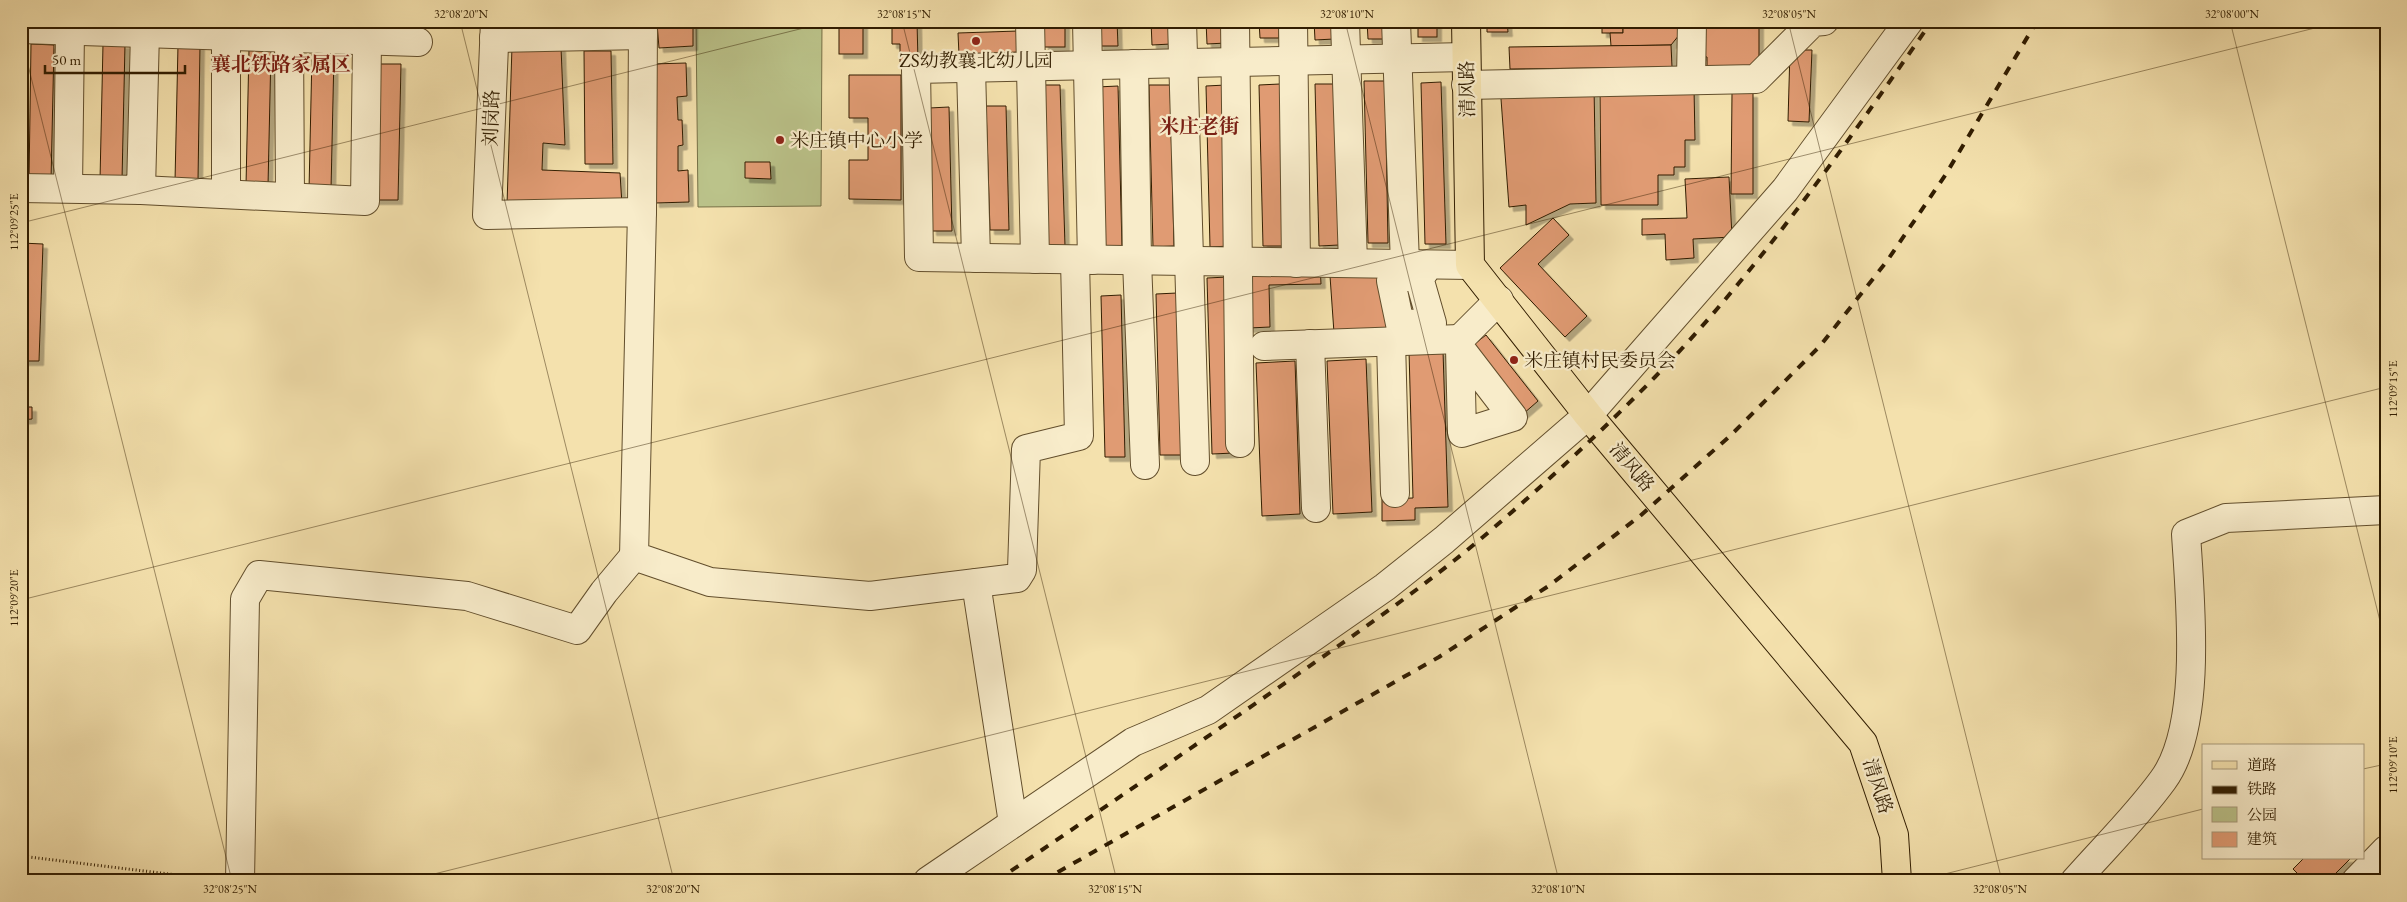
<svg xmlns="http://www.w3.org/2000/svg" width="2407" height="902" font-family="'EB Garamond','Noto Serif SC',serif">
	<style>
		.green { fill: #bbc38a; stroke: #767046 }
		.building { fill: #e09b73; stroke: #311d01; filter: url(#shadow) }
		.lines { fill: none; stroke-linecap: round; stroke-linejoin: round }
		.minor-casing { stroke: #624e2c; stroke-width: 30 }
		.major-casing { stroke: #311d01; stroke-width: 30 }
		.path { stroke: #311d01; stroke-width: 3; stroke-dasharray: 1 2.5; stroke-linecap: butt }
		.minor { stroke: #f8ecca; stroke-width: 28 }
		.major { stroke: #f4e1ad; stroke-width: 28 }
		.rail { stroke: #311d01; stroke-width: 4; stroke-dasharray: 9 9; stroke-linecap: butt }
		.ticks { fill: none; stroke: #311d01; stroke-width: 1; stroke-opacity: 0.45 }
		.poi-dot { fill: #8f2418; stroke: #f8ecca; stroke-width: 2 }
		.labels { text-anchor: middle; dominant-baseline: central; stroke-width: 4.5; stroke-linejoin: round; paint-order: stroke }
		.poi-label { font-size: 19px; fill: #311d01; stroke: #f8ecca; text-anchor: start }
		.street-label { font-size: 19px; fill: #311d01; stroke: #f8ecca }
		.neighbourhood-label { font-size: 20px; font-weight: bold; fill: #7a1f14; stroke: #f8ecca }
		.neatline { fill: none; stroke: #311d01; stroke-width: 2 }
		.ticks-label { font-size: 12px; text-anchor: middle; fill: #311d01 }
	</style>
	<defs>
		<filter id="shadow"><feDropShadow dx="4.5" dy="4.5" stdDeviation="0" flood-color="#0004"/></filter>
	</defs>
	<rect width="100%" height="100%" fill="#f4e1ad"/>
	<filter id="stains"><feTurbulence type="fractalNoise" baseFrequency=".004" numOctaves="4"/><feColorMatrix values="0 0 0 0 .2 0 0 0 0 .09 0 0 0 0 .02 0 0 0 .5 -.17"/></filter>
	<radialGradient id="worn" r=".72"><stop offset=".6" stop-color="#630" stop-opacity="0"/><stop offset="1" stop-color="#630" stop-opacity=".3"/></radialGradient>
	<polygon class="green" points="696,21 822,21 821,206 698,207"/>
	<g class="building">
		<polygon points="394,21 418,21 418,28 393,27"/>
		<polygon points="654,21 693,23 693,46 659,48 657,23 654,24"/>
		<rect x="839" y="21" width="24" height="33"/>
		<polygon points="892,21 917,21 918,62 900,62 900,44 892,44"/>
		<rect x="1044" y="21" width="21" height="26"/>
		<polygon points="1098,21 1117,21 1118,46 1099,46"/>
		<polygon points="1151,21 1171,21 1171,44 1152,45"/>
		<polygon points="1206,21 1225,21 1226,43 1207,44"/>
		<polygon points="1259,21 1279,21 1279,38 1260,38"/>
		<polygon points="1314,21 1334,21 1334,39 1315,40"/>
		<polygon points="1367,21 1386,21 1387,39 1368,39"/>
		<rect x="1418" y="21" width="19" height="16"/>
		<polygon points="1487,21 1507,21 1508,32 1487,32"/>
		<rect x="1602" y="21" width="21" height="12"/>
		<polygon points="1657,21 1684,21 1684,29 1671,45 1611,46 1610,33 1623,33 1623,27 1657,27"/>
		<polygon points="1696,21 1759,21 1759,65 1707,68 1707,57 1693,54"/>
		<polygon points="1018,31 1019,52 959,55 958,33"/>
		<polygon points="31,44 54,45 51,181 29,180"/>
		<polygon points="103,44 125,44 122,180 100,180"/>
		<polygon points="178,45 200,45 198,181 175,181"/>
		<polygon points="1671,45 1672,67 1510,69 1509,47"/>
		<polygon points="512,46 561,47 565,145 543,143 542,170 620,173 622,205 507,205"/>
		<polygon points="249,49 271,50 268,186 246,185"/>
		<polygon points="1790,50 1812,50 1809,122 1788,121"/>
		<polygon points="584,51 611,51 613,164 585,164"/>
		<polygon points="312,54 334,54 331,190 309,190"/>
		<polygon points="686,63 687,96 677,97 678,120 682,120 683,145 678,146 678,171 688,170 689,202 655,203 652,64"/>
		<polygon points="378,64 401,64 398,200 375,200"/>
		<polygon points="849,75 901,75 901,200 849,199 849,160 868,160 868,118 849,118"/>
		<polygon points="1364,81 1385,81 1388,243 1368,243"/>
		<polygon points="1441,82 1446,244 1425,244 1421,83"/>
		<polygon points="1280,84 1284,246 1263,246 1259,85"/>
		<polygon points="1315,84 1335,84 1339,245 1319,246"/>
		<polygon points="1040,85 1060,85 1065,246 1044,247"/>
		<polygon points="1149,85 1170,85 1174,246 1153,247"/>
		<polygon points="1226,85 1230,246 1210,247 1206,86"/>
		<polygon points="1118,86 1122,248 1101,248 1097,87"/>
		<polygon points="1594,86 1596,203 1570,204 1526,225 1526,205 1509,207 1501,99 1505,92"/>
		<polygon points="1694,88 1695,140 1685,140 1685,167 1674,167 1674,175 1658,175 1658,205 1601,205 1600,89"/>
		<polygon points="1732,93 1753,93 1753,194 1731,194"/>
		<polygon points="986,106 1006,106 1009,230 990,230"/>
		<polygon points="949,107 952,231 932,231 929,108"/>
		<polygon points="745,162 770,162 771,179 745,178"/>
		<polygon points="1729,177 1732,237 1693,239 1694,258 1666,260 1665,234 1642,235 1642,219 1687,218 1685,179"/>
		<polygon points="1553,218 1569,235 1538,264 1587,316 1565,337 1500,268"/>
		<polygon points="21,243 43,244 39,361 21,361"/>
		<polygon points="1320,264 1321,284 1269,285 1270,327 1249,328 1247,266"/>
		<polygon points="1384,273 1388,329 1334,333 1330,276"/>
		<polygon points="1228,277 1234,453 1212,454 1207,278"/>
		<polygon points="1177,293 1181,455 1160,455 1156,294"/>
		<polygon points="1121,295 1125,457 1105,457 1101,296"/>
		<polygon points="1486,335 1538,401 1523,414 1468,349"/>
		<polygon points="1409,351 1443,351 1448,507 1415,508 1415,520 1382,521 1382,499 1413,498"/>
		<polygon points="1366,359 1372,512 1333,514 1327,361"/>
		<polygon points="1295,361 1300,514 1262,516 1256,363"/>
		<polygon points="21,407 32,407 32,419 21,420"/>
		<polygon points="2304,858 2351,858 2328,881 2305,881 2293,869"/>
	</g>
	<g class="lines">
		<g class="minor-casing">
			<g id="minor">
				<polyline points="495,21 487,215 642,212 634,556 710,582 870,596 1017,578 1022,570 1026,449 1079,436 1075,260"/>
				<polyline points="1030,21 1035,259"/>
				<polyline points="1087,21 1092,260"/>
				<polyline points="1182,21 1195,461"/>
				<polyline points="1235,21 1240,443"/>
				<polyline points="1293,21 1296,263"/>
				<polyline points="1345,21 1353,263"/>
				<polyline points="1396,21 1405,264"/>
				<polyline points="21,29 418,42"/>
				<polyline points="289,37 290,197"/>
				<polyline points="494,38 643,35"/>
				<polyline points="1466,57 916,69 919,257 1470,265"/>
				<polyline points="1134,64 1137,261 1145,465"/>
				<polyline points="971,68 976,258"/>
				<polyline points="1691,80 1692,21"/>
				<polyline points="1466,85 1756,79 1813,22 1824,21"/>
				<polyline points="21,188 141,190 145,32"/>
				<polyline points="68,188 70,30"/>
				<polyline points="141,190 365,201 367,40"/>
				<polyline points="226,194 226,34"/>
				<polyline points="642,212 643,21"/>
				<polyline points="1418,274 1432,323 1400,324 1391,281 1424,272"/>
				<polyline points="1391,341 1395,493"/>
				<polyline points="1310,344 1316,508"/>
				<polyline points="1264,346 1460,339"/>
				<polyline points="1460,348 1513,417 1462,433 1460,348 1460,339 1499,300"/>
				<polyline points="976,583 1013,823"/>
				<polyline points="240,881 245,599 259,575 467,596 577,630 604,592 634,556"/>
				<polyline points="928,881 1133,742 1208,710 1385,587 1444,540 1588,415 1785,190 1909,21"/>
				<path d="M 2075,881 C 2104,848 2137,816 2163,780 C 2203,726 2190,599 2186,534 L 2226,518 L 2386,510"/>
				<polyline points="2356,881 2386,850"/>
			</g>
		</g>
		<g class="major-casing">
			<polyline id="major" points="1466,21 1470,265 1588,415 1863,743 1894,835 1897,881"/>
		</g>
		<polyline class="path" points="21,856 218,880"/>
		<use href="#minor" class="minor"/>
		<use href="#major" class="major"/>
		<g class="rail">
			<path d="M 996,881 C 1094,815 1191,748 1288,681 C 1357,633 1427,585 1490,531 C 1547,482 1603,430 1655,377 C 1760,269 1846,144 1932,21"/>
			<polyline points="1042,881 1439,657 1550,585 1640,516 1731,435 1820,346 1887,261 1946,174 2037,21"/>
		</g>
	</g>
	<path class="ticks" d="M 460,21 L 674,881M 902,21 L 1117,881M 1345,21 L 1559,881M 1788,21 L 2002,881M 2230,21 L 2386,645M 21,37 L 232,881M 21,223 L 832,21M 21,600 L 2343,21M 2363,769 L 2386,764M 406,881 L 2386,387M 1917,881 L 2203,809"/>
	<g class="poi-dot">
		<circle cx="976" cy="41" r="5"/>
		<circle cx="780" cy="140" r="5"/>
		<circle cx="1514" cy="360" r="5"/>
	</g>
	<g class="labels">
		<g class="poi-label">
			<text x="976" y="60" text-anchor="middle">ZS幼教襄北幼儿园</text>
			<text x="790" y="140">米庄镇中心小学</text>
			<text x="1524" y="360">米庄镇村民委员会</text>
		</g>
		<g class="street-label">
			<text transform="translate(1467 89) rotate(-91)">清风路</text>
			<text transform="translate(491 118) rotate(-88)">刘岗路</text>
			<text transform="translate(1632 467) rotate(50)">清风路</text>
			<text transform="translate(1878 786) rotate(72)">清风路</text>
		</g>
		<g class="neighbourhood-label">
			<text x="281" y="64">襄北铁路家属区</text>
			<text x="1199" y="126">米庄老街</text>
		</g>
	</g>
	<rect width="2407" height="902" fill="none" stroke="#f4e1ad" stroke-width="55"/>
	<rect x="2202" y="744" width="162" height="115" fill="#f8ecca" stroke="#a8997a"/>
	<rect x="2212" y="761" width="25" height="8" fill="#f4e1ad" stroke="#a8997a"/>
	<text x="2247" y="770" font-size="15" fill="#311d01">道路</text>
	<rect x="2212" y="786" width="25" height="8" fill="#311d01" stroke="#a8997a"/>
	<text x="2247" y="794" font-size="15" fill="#311d01">铁路</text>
	<rect x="2212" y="807" width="25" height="15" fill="#bbc38a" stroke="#a8997a"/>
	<text x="2247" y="820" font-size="15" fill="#311d01">公园</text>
	<rect x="2212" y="832" width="25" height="15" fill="#e09b73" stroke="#a8997a"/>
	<text x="2247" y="844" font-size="15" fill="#311d01">建筑</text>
	<path d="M45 65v8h140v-8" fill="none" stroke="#311d01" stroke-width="2.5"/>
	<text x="52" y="65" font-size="15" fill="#311d01" stroke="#f8ecca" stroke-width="4" paint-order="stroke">50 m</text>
	<rect x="28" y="28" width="2352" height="846" class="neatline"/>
	<g class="ticks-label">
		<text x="461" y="18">32°08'20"N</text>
		<text x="904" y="18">32°08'15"N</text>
		<text x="1347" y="18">32°08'10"N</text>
		<text x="1789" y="18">32°08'05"N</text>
		<text x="2232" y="18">32°08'00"N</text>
		<text transform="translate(14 222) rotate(-90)" y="4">112°09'25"E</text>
		<text transform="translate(2393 389) rotate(-90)" y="4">112°09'15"E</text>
		<text transform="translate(14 598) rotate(-90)" y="4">112°09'20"E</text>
		<text transform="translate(2393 765) rotate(-90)" y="4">112°09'10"E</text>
		<text x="230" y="893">32°08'25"N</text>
		<text x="673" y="893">32°08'20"N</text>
		<text x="1115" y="893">32°08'15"N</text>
		<text x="1558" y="893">32°08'10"N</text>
		<text x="2000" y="893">32°08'05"N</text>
	</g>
	<rect width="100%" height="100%" filter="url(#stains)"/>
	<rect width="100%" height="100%" fill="url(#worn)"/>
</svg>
